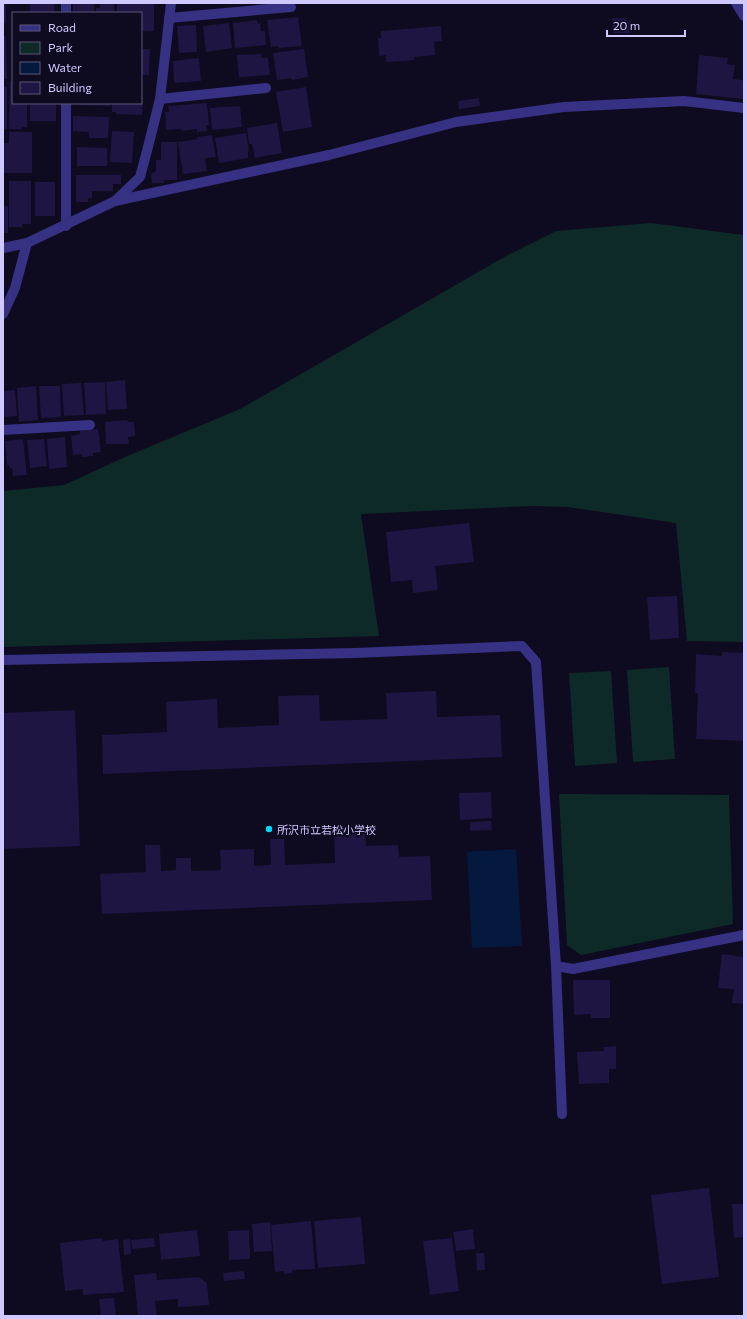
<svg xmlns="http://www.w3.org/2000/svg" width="747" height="1319" font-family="Commissioner,'Noto Sans JP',sans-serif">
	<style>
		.green { fill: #0d2a29 }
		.water { fill: #05193e }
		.building { fill: #1f1542 }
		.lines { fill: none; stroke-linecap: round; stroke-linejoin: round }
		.service { stroke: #363182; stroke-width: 10 }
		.minor { stroke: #363182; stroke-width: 10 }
		.tertiary { stroke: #363182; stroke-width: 10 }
		.poi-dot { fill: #00d7f4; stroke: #0e0a1f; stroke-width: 1.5 }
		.labels { text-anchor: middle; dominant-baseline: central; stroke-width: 4; stroke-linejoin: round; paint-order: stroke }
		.poi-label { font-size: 11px; fill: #d0c9ff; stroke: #0e0a1f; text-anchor: start }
	</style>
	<rect width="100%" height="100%" fill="#0e0a1f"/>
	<g class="green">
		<polygon points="651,223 744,235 744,642 687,641 676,523 568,507 532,506 361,514 379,636 3,647 3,491 64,485 125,457 240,409 506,256 556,231"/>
		<polygon points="669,667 675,759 633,762 627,670"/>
		<polygon points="611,671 617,763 575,766 569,673"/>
		<polygon points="559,794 729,795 733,924 581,955 567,945"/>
	</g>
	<polygon class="water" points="516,849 522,946 472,948 467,852"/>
	<g class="building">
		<polygon points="3,3 6,3 6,23 3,24"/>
		<rect x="30" y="3" width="24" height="10"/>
		<rect x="73" y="3" width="21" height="10"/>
		<polygon points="100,3 114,3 114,13 96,13 96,8 100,8"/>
		<polygon points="117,3 154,3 154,31 141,31 141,13 117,13"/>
		<polygon points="298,17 302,46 279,48 278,46 271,47 267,20"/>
		<polygon points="612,18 626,18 626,22 631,22 631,33 613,33"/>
		<polygon points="257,20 258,24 260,23 261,31 265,31 266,45 235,48 233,23"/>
		<polygon points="229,23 232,48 206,52 203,26"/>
		<polygon points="196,25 197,52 179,53 177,26"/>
		<polygon points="441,26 442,41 434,42 435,55 414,57 415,60 386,62 386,55 379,56 378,38 381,38 381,31"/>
		<polygon points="3,36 6,36 7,79 3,79"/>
		<polygon points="141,49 150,49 149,75 141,75"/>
		<polygon points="304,49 308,77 292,80 291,78 277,80 273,53"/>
		<polygon points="261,54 261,58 268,58 270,75 239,77 237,55"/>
		<polygon points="699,55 728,58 727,64 735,65 733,79 742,80 744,83 744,99 696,94"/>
		<polygon points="199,58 201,81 174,83 173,61"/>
		<polygon points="10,81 13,81 13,103 27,103 27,127 22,127 22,129 9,129"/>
		<polygon points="3,86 7,87 7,129 3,129"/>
		<polygon points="306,87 312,127 283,132 276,92"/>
		<polygon points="141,97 143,97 142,115 116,114 116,112 112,112 112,103 141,103"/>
		<polygon points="479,98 480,106 459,109 458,101"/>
		<rect x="30" y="103" width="26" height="18"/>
		<polygon points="79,103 110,103 110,106 79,105"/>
		<polygon points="207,103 209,125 206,125 207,131 197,132 197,129 181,131 181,129 166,130 165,112 169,112 168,106"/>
		<polygon points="240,106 242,127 212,130 210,108"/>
		<polygon points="73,116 109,117 108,138 89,138 89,132 73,131"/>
		<polygon points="277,123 282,153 255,158 252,144 249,144 247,128"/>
		<polygon points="112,131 134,132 132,163 110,162"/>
		<polygon points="9,132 32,132 32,173 3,173 3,143 9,143"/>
		<polygon points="246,133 249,151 248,151 248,158 219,163 215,138"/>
		<polygon points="212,135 216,157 205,158 207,171 183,174 178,142 198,139 197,137"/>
		<polygon points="161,142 177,142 177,180 164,180 164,183 152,183 151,174 156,171 156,160 161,160"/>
		<polygon points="77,147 107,148 107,166 77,166"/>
		<polygon points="76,175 121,175 121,184 113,184 113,191 92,191 92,198 88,198 88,202 76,202"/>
		<polygon points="9,181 31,181 31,224 22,224 22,227 9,227"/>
		<rect x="35" y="182" width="20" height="34"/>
		<rect x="3" y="206" width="5" height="27"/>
		<polygon points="125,380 127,409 108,410 106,382"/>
		<polygon points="105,382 106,414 86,415 84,383"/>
		<polygon points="81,383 84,415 64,416 62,384"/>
		<polygon points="36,386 38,420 19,422 17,388"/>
		<polygon points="39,386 60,386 61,417 41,418"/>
		<polygon points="15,390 17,416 3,417 3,391"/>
		<polygon points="127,420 128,422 134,422 135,436 128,437 129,444 106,444 105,422"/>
		<polygon points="98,429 101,452 93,453 93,456 82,457 82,454 73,455 71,436 80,434 80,431"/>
		<polygon points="65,437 67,467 49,469 47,439"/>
		<polygon points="23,439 27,475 13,476 12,468 10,469 9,465 7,465 5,441"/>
		<polygon points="44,439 47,466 30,468 27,440"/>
		<polygon points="469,523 474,562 435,566 438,590 413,593 412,580 391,582 386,532"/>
		<polygon points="677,596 679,638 650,640 647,597"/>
		<polygon points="722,652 744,653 744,741 696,739 698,693 695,693 696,654 722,656"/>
		<polygon points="436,691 437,717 500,715 502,757 103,774 102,735 167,732 166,702 217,699 218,728 279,725 278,696 319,695 320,721 387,719 386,693"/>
		<polygon points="75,710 80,846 3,849 3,713"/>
		<polygon points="491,792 492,818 460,820 459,793"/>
		<polygon points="491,821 492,830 470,831 470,822"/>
		<polygon points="365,825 366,846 398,845 399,857 430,856 432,900 102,914 100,874 146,872 145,845 160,845 161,871 176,870 176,858 191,858 191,871 221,870 220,850 254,849 254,866 271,865 270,839 284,839 285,865 335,863 334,826"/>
		<polygon points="722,954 744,957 744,1004 732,1003 734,989 718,988"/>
		<polygon points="573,980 610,980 610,1018 591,1018 591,1014 574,1015"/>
		<polygon points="616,1046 616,1069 609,1069 609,1083 579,1084 577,1052 604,1051 604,1047"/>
		<polygon points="709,1188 719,1277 662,1284 651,1195"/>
		<polygon points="732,1204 744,1204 744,1237 734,1238"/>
		<polygon points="361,1217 365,1264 318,1268 314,1221"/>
		<polygon points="311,1221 315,1269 292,1270 292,1273 284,1274 284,1271 275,1272 271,1225"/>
		<polygon points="270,1222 272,1251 254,1252 252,1224"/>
		<polygon points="473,1229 475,1249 456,1251 453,1232"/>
		<polygon points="197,1230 200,1256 161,1260 159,1234"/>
		<polygon points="249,1230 250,1259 229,1260 228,1231"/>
		<polygon points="102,1238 103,1241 118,1239 124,1292 83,1295 83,1289 65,1291 60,1243"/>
		<polygon points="154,1238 155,1247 132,1249 131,1240"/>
		<polygon points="452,1238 459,1291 430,1295 423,1241"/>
		<polygon points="130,1239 131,1254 124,1255 123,1240"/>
		<polygon points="476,1253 484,1253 485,1270 477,1270"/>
		<polygon points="244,1271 245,1279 224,1281 223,1273"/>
		<polygon points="156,1273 157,1280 199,1277 207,1283 209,1305 178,1307 178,1299 155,1301 157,1316 138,1316 134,1275"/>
		<polygon points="114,1298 116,1316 101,1316 99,1299"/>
	</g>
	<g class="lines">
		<g class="service">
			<polyline points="169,18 291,7"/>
			<polyline points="160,99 266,88"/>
			<polyline points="3,430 90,425"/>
			<polyline points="556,966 562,1114"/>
		</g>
		<g class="minor">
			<polyline points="66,3 66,13"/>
			<polyline points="115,201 140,177 147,151 160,99 171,3"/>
			<polyline points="66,226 66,103"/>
			<polyline points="3,248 27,243 115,201 329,155 456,122 564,107 684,101 744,108"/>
			<polyline points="3,314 15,288 27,243"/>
			<polyline points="3,660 355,653 522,646 536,662 556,966 573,969 744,935"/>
		</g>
		<polyline class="tertiary" points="736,3 744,16"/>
	</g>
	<circle class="poi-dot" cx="269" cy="829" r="4"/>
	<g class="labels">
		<g class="poi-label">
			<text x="277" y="829">所沢市立若松小学校</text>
		</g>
	</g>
	<rect width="747" height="1319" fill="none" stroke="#d0c9ff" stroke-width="8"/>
	<rect x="12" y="12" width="130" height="92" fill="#0e0a1f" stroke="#5c5679"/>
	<rect x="20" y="25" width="20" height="6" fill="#363182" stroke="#5c5679"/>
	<text x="48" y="32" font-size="12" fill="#d0c9ff">Road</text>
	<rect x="20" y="42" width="20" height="12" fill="#0d2a29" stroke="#5c5679"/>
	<text x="48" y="52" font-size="12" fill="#d0c9ff">Park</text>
	<rect x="20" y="62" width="20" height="12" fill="#05193e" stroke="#5c5679"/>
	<text x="48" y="72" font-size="12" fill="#d0c9ff">Water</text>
	<rect x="20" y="82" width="20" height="12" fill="#1f1542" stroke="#5c5679"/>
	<text x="48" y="92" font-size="12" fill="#d0c9ff">Building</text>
	<path d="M607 30v6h78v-6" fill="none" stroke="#d0c9ff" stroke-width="2"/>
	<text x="613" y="30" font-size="12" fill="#d0c9ff" stroke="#0e0a1f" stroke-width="3" paint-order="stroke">20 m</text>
</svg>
